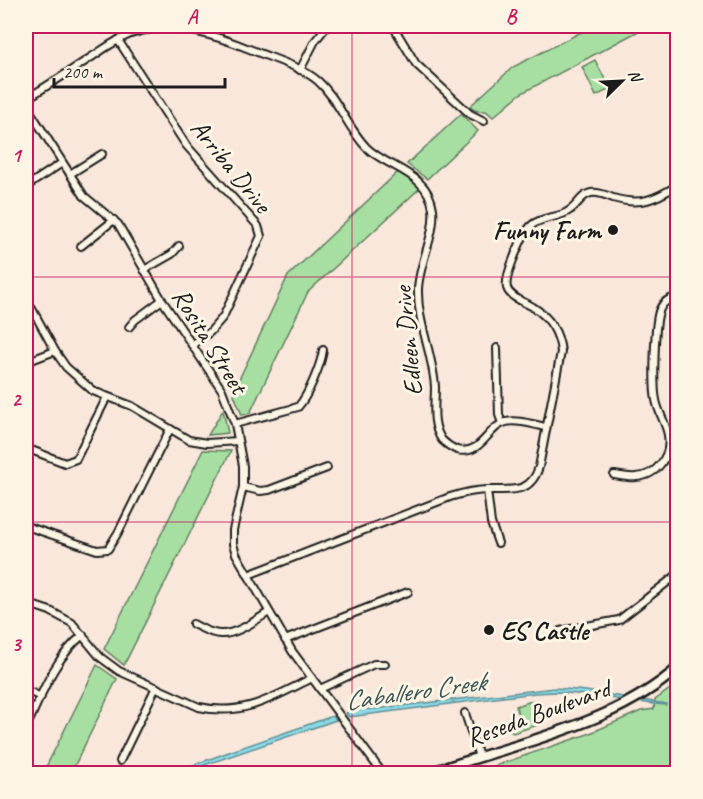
<svg xmlns="http://www.w3.org/2000/svg" width="703" height="799" font-family="Caveat,sans-serif">
	<style>
		.green { fill: #a7dfa3; stroke: #627e60; stroke-width: 1.5 }
		.water { fill: #8adae5; stroke: #5e8e95; stroke-width: 1.5 }
		.lines { fill: none; stroke-linecap: round; stroke-linejoin: round }
		.minor-casing { stroke: #1c1c1c; stroke-width: 10 }
		.secondary-casing { stroke: #1c1c1c; stroke-width: 13 }
		.minor { stroke: #fcf5e5; stroke-width: 6 }
		.secondary { stroke: #fcf5e5; stroke-width: 8 }
		.grid { fill: none; stroke: #c2185b; stroke-width: 1.5; stroke-opacity: 0.55 }
		.poi-dot { fill: #1c1c1c; stroke: #fcf5e5; stroke-width: 2 }
		.labels { text-anchor: middle; dominant-baseline: central; stroke-width: 6; stroke-linejoin: round; paint-order: stroke }
		.street-label { font-size: 26px; fill: #1c1c1c; stroke: #fcf5e5 }
		.poi-label { font-size: 26px; font-weight: bold; fill: #1c1c1c; stroke: #fcf5e5; text-anchor: end }
		.water-label { font-size: 27px; font-style: italic; fill: #3d5558; stroke: #fcf5e5 }
		.neatline { fill: none; stroke: #c2185b; stroke-width: 2 }
		.grid-label { font-size: 20px; text-anchor: middle; font-weight: bold; fill: #c2185b }
	</style>
	<rect width="100%" height="100%" fill="#f8e7da"/>
	<filter id="ink" filterUnits="userSpaceOnUse"><feTurbulence type="fractalNoise" baseFrequency=".0167" numOctaves="2"/><feDisplacementMap in="SourceGraphic" scale="12" xChannelSelector="R" yChannelSelector="G"/><feConvolveMatrix kernelMatrix="1 2 1 2 8 2 1 2 1" color-interpolation-filters="sRGB"/></filter>
	<g filter="url(#ink)">
		<g class="green">
			<polygon points="593,26 648,26 520,94 493,117 486,111 477,111 469,107 513,67"/>
			<polygon points="595,60 610,89 596,96 582,67"/>
			<polygon points="461,114 478,131 427,179 407,164"/>
			<polygon points="398,172 408,178 420,188 308,292 250,413 242,415 233,392 288,276"/>
			<polygon points="223,410 228,433 208,435"/>
			<polygon points="203,450 231,451 124,665 104,649"/>
			<polygon points="97,665 117,679 71,773 43,773"/>
			<polygon points="677,684 677,773 471,774 588,734 641,711 654,709 655,700"/>
			<polygon points="532,701 540,721 538,725 513,733 510,731 506,721 508,718 518,715 516,706"/>
		</g>
		<g class="water">
			<polygon points="555,688 586,691 666,704 666,705 654,704 587,695 557,692 535,693 349,717 346,713 349,712 350,710 373,709"/>
			<polygon points="333,716 336,720 181,773 172,773 226,753"/>
		</g>
		<g class="lines">
			<g class="minor-casing">
				<g id="minor">
					<polyline points="393,26 416,64 470,114 484,121"/>
					<polyline points="118,40 186,145 258,226 261,236 223,317 210,332 192,345"/>
					<polyline points="300,70 315,41 327,26"/>
					<path d="M 26,99 C 47,86 69,72 90,58 C 104,49 118,38 134,33 C 171,20 218,36 252,50 C 273,59 300,66 318,81 C 338,99 347,127 366,147 C 388,169 428,172 433,209 C 436,234 419,263 418,289 C 417,322 433,354 435,387 C 435,404 431,425 442,440 C 446,444 452,448 457,450 C 482,456 487,427 506,422 C 518,419 534,425 546,427"/>
					<polyline points="26,105 84,196 118,224 162,300 222,390 235,424 243,466 243,487 233,530 233,544 236,554 292,651 383,774"/>
					<polyline points="70,174 102,154"/>
					<polyline points="26,190 30,184 62,163"/>
					<polyline points="81,246 114,220"/>
					<polyline points="144,270 172,254 179,246"/>
					<polyline points="26,298 55,351 66,367 93,391 132,406 189,440 207,443 238,441"/>
					<polyline points="129,327 135,320 162,300"/>
					<polyline points="497,348 499,415 502,423"/>
					<polyline points="26,362 55,351"/>
					<path d="M 235,424 L 298,407 C 308,396 321,365 323,350"/>
					<polyline points="26,448 65,463 76,459 107,397"/>
					<polyline points="665,457 678,462"/>
					<path d="M 614,475 C 621,476 629,478 636,477 C 657,476 672,455 668,435 C 666,423 658,412 656,400 C 653,386 654,321 660,309 C 663,302 670,298 678,297"/>
					<polyline points="243,487 260,491 269,490 327,468"/>
					<polyline points="487,490 491,523 498,543"/>
					<polyline points="26,526 97,550 108,549 119,531 170,429"/>
					<path d="M 248,575 L 450,497 C 463,493 474,490 488,490 C 511,489 530,495 539,467 L 561,352 C 559,333 549,317 533,307 C 525,302 510,298 507,288 C 504,277 523,232 532,225 C 542,216 559,219 570,210 C 578,205 581,195 591,193 C 598,192 606,195 613,198 C 640,206 654,200 678,185"/>
					<path d="M 26,603 L 50,611 L 72,623 L 100,657 L 119,671 L 199,707 C 243,717 274,697 312,678"/>
					<path d="M 193,624 C 201,628 211,634 220,634 C 236,635 256,620 269,612"/>
					<polyline points="560,631 619,620 678,574"/>
					<polyline points="285,640 408,592"/>
					<polyline points="320,689 374,664 385,664"/>
					<polyline points="26,690 41,697"/>
					<polyline points="465,713 479,757"/>
					<path d="M 26,728 C 41,696 54,658 83,635"/>
					<polyline points="120,761 156,687"/>
				</g>
			</g>
			<g class="secondary-casing">
				<path id="secondary" d="M 425,774 C 458,764 490,754 522,744 C 578,726 632,708 678,668"/>
			</g>
			<use href="#minor" class="minor"/>
			<use href="#secondary" class="secondary"/>
		</g>
	</g>
	<path class="grid" d="M 352,26 L 352,774M 26,277 L 678,277M 26,522 L 678,522"/>
	<g class="poi-dot">
		<circle cx="613" cy="230" r="6"/>
		<circle cx="489" cy="630" r="6"/>
	</g>
	<g class="labels">
		<g class="street-label">
			<text transform="translate(231 166) rotate(51)">Arriba Drive</text>
			<text transform="translate(210 341) rotate(58)">Rosita Street</text>
			<text transform="translate(408 341) rotate(-96)">Edleen Drive</text>
			<text transform="translate(538 713) rotate(-20)">Reseda Boulevard</text>
		</g>
		<g class="poi-label">
			<text x="601" y="230">Funny Farm</text>
			<text x="501" y="630" text-anchor="start">ES Castle</text>
		</g>
		<g class="water-label">
			<text transform="translate(415 691) rotate(-8)">Caballero Creek</text>
		</g>
	</g>
	<rect width="703" height="799" fill="none" stroke="#fcf5e5" stroke-width="66"/>
	<g transform="translate(622 81) rotate(66)" stroke="#fcf5e5" stroke-width="4.5" paint-order="stroke">
	<path d="M0-4.5L10 22L0 15L-10 22Z" fill="#1c1c1c"/>
	<text y="-9" font-size="16" font-weight="bold" text-anchor="middle" fill="#1c1c1c">N</text>
	</g>
	<path d="M54 78v9h171v-9" fill="none" stroke="#1c1c1c" stroke-width="3"/>
	<text x="63" y="78" font-size="18" fill="#1c1c1c" stroke="#fcf5e5" stroke-width="4.5" paint-order="stroke">200 m</text>
	<rect x="33" y="33" width="637" height="733" class="neatline"/>
	<g class="grid-label">
		<text x="192" y="23">A</text>
		<text x="511" y="23">B</text>
		<text x="16" y="162">1</text>
		<text x="16" y="406">2</text>
		<text x="16" y="651">3</text>
	</g>
</svg>
